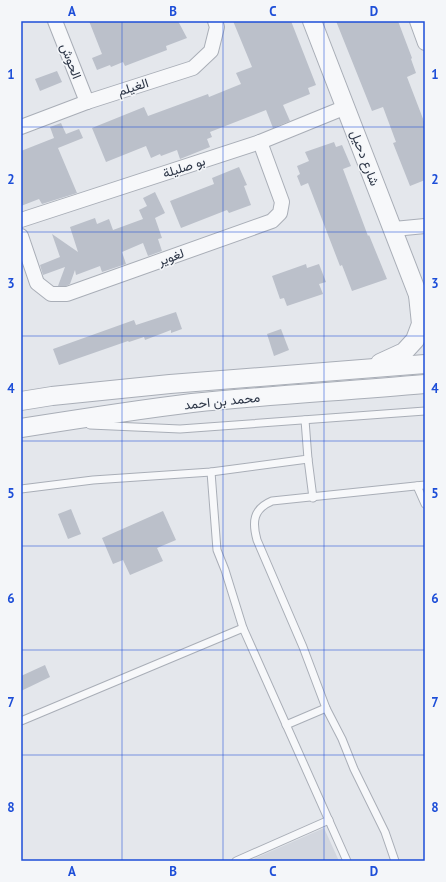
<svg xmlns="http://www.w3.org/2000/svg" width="446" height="882" font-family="'PT Sans',Vazirmatn,sans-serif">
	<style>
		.built { fill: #d2d6de }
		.building { fill: #bbc0ca }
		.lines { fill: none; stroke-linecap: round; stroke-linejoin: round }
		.service-casing { stroke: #a9aeb7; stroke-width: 9 }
		.minor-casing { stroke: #a9aeb7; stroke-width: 16 }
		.tertiary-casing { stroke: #a9aeb7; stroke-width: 20 }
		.service { stroke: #f7f8fa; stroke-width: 7 }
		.minor { stroke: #f7f8fa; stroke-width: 14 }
		.tertiary { stroke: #f7f8fa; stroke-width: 18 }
		.grid { fill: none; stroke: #1d4ed8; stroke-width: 1; stroke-opacity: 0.55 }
		.labels { text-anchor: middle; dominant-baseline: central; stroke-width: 3; stroke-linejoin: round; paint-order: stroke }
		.street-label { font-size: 13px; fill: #2b3445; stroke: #f4f6f9 }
		.neatline { fill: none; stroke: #1d4ed8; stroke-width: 1.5 }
		.grid-label { font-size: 13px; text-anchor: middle; font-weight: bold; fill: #1d4ed8 }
	</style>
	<rect width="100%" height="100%" fill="#e4e7ec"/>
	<polygon class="built" points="324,828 339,861 249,861"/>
	<g class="building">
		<polygon points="89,21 178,21 187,38 166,46 167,50 125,66 123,62 111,67 110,65 97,70 92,58 102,54"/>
		<polygon points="233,21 291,21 316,85 308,88 310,94 283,105 290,121 273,128 266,110 210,132 212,137 207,139 210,147 180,159 177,150 161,156 160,154 151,158 146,146 106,162 92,128 144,107 148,116 208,94 209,97 241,84 236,73 252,67"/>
		<polygon points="336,21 398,21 412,58 411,59 416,73 407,77 425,124 425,180 410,186 393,143 396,142 383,107 372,111"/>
		<polygon points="57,71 62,82 40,91 35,79"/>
		<polygon points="61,123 66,134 79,129 83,138 58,148 77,193 42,204 39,199 21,206 21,151 54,138 50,127"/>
		<polygon points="334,142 336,147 342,145 351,166 343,169 368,236 369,235 387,279 352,291 342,265 340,266 308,183 301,186 297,176 300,174 297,166 309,161 305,152"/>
		<polygon points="239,167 247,185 244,186 251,205 229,213 227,210 181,228 170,201 214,184 212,178"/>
		<polygon points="155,192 165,213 155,218 162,238 158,239 162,251 148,256 143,243 122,252 126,264 102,272 100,266 76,275 75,270 70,284 66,286 58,286 65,267 43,275 40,265 60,257 52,234 78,252 70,227 95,218 97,224 109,219 113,230 143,219 139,210 147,206 143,198"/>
		<polygon points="306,264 307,268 319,264 326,282 319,284 323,294 287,306 284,298 280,299 272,276"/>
		<polygon points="176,312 182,329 171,333 171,330 145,340 144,337 129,342 128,341 59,365 53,349 134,320 136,325"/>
		<polygon points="281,329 289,350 274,356 267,334"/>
		<polygon points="71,509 81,534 68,539 58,514"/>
		<polygon points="163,511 176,540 157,548 163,561 130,575 123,560 113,564 102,538"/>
		<polygon points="45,665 50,677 21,691 21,676"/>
	</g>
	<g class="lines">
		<g class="service-casing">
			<g id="service">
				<polyline points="90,425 180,429 425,411"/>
				<polyline points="308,459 313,498"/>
				<polyline points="211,472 217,550 225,570 243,628"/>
				<polyline points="417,486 425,504"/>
				<polyline points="21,489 93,480 211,472 308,459 305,420"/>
				<polyline points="21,721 243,628 347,861"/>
				<polyline points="286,725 326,708"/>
				<polyline points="236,861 329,820"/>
				<path d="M 395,861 L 385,832 L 354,769 L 342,739 L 326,708 L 303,647 L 257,540 C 252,522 253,509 272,501 L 425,485"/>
			</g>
		</g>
		<g class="minor-casing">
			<g id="minor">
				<polyline points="55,21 87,102"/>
				<polyline points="417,21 425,43"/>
				<polyline points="21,127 87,102 193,68 211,51 217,27 215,21"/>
				<polyline points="21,220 260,142 346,107"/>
				<polyline points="394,229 425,226"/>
				<polyline points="21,236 37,283 51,294 67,294 272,221 280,213 282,202 260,142"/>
			</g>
		</g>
		<g class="tertiary-casing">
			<g id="tertiary">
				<polyline points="312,21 418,295 425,306"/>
				<polyline points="380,363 404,352 415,340 421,324 418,295"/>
				<polyline points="21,401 52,396 170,384 425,364"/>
				<path d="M 21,428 C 78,419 135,410 192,403 C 270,395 347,391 425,384"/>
			</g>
		</g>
		<use href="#service" class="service"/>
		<use href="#minor" class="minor"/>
		<use href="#tertiary" class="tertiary"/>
	</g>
	<path class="grid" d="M 122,21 L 122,861M 223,21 L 223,861M 324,21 L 324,861M 21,127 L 425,127M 21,232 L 425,232M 21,336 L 425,336M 21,441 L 425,441M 21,546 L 425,546M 21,650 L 425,650M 21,755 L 425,755"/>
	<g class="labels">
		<g class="street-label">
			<text transform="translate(71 61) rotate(69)">الحوش</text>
			<text transform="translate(133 87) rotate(-18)">الغيلم</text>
			<text transform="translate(365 158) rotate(69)">شارع دحيل</text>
			<text transform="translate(184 167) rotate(-18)">بو صليلة</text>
			<text transform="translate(171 257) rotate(-20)">لغوير</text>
			<text transform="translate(222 401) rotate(-6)">محمد بن احمد</text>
		</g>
	</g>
	<rect width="446" height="882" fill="none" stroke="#f4f6f9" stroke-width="44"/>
	<rect x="22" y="22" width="402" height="838" class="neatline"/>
	<g class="grid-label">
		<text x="72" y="16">A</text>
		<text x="173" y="16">B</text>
		<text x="273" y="16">C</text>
		<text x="374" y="16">D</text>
		<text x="11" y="79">1</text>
		<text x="435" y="79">1</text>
		<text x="11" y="184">2</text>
		<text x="435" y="184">2</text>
		<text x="11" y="288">3</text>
		<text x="435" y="288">3</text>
		<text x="11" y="393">4</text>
		<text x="435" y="393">4</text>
		<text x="11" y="498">5</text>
		<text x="435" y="498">5</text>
		<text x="11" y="603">6</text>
		<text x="435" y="603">6</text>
		<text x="11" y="707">7</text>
		<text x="435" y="707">7</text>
		<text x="11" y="812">8</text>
		<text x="435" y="812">8</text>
		<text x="72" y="876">A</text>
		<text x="173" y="876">B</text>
		<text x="273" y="876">C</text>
		<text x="374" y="876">D</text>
	</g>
</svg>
